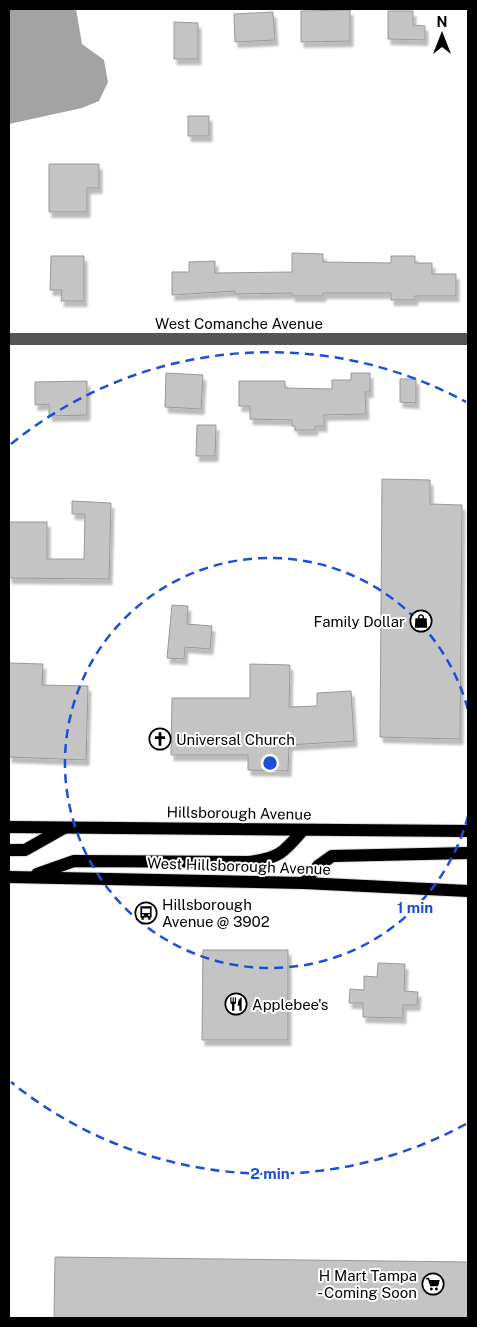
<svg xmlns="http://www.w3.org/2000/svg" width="477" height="1327" font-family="'Public Sans',sans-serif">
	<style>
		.water { fill: #a3a3a3 }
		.building { fill: #c4c4c4; stroke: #999; filter: url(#shadow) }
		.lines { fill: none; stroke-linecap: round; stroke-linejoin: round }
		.major-casing { stroke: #dbdbdb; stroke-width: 14 }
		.minor { stroke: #555; stroke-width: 12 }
		.major { stroke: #000; stroke-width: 12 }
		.ring { fill: none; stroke: #1d4ed8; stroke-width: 2.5; stroke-dasharray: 9 6 }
		.labels { text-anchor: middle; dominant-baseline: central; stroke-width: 4; stroke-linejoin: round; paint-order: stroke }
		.street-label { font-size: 15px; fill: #000; stroke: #fff }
		.poi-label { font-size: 15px; fill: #000; stroke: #fff; text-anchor: start }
		.centre { fill: #1d4ed8; stroke: #fff; stroke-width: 2.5 }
		.ring-label { font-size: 15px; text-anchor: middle; font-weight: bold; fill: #1d4ed8; stroke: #fff; stroke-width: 4; stroke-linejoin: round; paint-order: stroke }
	</style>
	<defs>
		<filter id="shadow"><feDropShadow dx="3" dy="5.5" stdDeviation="1" flood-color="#0004"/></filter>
	</defs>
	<rect width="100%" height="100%" fill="#fff"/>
	<polygon class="water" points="9,9 76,9 82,44 104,60 108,82 99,101 82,108 9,124"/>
	<g class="building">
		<polygon points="350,10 350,41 301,42 301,11"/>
		<polygon points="388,11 413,11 413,25 425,26 425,40 388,39"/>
		<polygon points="273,12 275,40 235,42 234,14"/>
		<polygon points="174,22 198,23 198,59 174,59"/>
		<rect x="188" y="116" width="21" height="20"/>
		<polygon points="49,164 99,164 99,188 87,188 87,212 49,212"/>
		<polygon points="292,253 323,254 323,262 391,263 391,256 415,256 415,263 432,263 432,274 456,274 456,296 415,296 415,300 391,300 391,293 323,293 323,296 292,296 292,293 235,294 235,291 172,295 172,272 189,272 189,262 215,261 215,273 292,272"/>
		<polygon points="51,256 84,256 84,301 61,301 62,290 50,290"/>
		<polygon points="166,373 203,375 201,409 165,407"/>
		<polygon points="351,373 370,373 370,392 365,392 366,414 324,415 324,426 315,426 315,430 295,430 295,426 292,426 292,420 250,419 250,406 239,406 239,381 285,381 285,388 332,389 332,380 351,380"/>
		<polygon points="400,379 416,379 416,403 400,402"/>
		<polygon points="87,381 87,415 49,416 49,404 35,405 35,382"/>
		<polygon points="197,425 216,425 215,456 196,456"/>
		<polygon points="382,479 430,480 430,504 462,505 460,739 380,737"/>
		<polygon points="72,501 111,503 109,579 9,578 9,522 47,522 47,559 84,559 85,514 72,514"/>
		<polygon points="172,605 188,606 187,624 212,626 210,649 185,647 184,659 167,658"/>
		<polygon points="9,663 43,664 42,685 88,686 86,760 9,757"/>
		<polygon points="250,664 290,665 289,707 317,706 317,693 351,691 354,741 289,745 288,771 248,770 248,755 171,755 172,698 250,698"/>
		<polygon points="203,950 288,950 288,1040 202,1040"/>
		<polygon points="378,963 405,964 404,991 418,992 417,1005 403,1005 403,1018 363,1017 363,1003 349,1003 350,989 364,990 364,976 377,977"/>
		<polygon points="55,1257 468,1262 468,1318 54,1318"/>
	</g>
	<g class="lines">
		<g class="major-casing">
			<g id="major">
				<polyline points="9,827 468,831"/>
				<polyline points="9,850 25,850 64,828"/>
				<path d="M 37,874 L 74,861 L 249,862 C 280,858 284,852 303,830"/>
				<polyline points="9,877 304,883 468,891"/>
				<polyline points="304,883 318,866 332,856 468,853"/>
			</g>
		</g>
		<polyline class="minor" points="9,339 468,339"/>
		<use href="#major" class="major"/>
	</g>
	<g class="ring">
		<path d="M468 816A205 205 0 1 1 468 710"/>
		<path d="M466 1124A411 411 0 0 1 11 1082M11 444A411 411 0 0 1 466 402"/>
	</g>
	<defs>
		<g id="shop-ring" transform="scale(1.125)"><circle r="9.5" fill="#fff" stroke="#000" stroke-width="1.5"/><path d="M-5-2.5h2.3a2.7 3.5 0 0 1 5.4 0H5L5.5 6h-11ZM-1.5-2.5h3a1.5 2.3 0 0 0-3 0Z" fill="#000"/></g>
		<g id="church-ring" transform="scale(1.125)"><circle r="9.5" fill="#fff" stroke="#000" stroke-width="1.5"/><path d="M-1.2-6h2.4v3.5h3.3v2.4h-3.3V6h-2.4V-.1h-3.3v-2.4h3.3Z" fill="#000"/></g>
		<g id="bus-ring" transform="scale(1.125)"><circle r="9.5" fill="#fff" stroke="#000" stroke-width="1.5"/><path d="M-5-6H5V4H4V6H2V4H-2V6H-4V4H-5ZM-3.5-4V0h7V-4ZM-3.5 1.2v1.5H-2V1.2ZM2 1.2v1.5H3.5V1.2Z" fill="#000"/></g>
		<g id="restaurant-ring" transform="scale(1.125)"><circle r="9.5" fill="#fff" stroke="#000" stroke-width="1.5"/><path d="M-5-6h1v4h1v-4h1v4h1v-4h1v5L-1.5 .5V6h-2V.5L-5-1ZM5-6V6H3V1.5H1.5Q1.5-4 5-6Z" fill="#000"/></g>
		<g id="supermarket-ring" transform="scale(1.125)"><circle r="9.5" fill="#fff" stroke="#000" stroke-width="1.5"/><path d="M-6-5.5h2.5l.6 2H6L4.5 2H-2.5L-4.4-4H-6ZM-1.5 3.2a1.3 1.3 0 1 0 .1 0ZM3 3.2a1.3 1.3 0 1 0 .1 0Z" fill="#000"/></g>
	</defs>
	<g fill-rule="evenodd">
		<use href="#shop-ring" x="421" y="621"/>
		<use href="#church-ring" x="160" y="739"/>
		<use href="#bus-ring" x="146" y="913"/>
		<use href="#restaurant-ring" x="236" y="1004"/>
		<use href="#supermarket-ring" x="433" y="1284"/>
	</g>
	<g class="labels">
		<g class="street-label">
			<text x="239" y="323">West Comanche Avenue</text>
			<text transform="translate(239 813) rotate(1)">Hillsborough Avenue</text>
			<text transform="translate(239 866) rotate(2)">West Hillsborough Avenue</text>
		</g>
		<g class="poi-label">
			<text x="405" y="621" text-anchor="end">Family Dollar</text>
			<text x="176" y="739">Universal Church</text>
			<text x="162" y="904">Hillsborough<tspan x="162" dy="17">Avenue @ 3902</tspan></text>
			<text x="252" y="1004">Applebee's</text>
			<text x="417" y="1275" text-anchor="end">H Mart Tampa<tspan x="417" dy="17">- Coming Soon</tspan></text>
		</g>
	</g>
	<circle cx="270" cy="763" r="8" class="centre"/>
	<g class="ring-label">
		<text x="415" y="913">1 min</text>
		<text x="270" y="1179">2 min</text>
	</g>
	<rect width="477" height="1327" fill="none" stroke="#000000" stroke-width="20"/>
	<g transform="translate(442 35)" stroke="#ffffff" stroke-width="4" paint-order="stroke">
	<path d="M0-4L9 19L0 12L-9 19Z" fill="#000000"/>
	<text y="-8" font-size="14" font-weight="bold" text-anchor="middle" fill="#000000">N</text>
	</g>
</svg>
